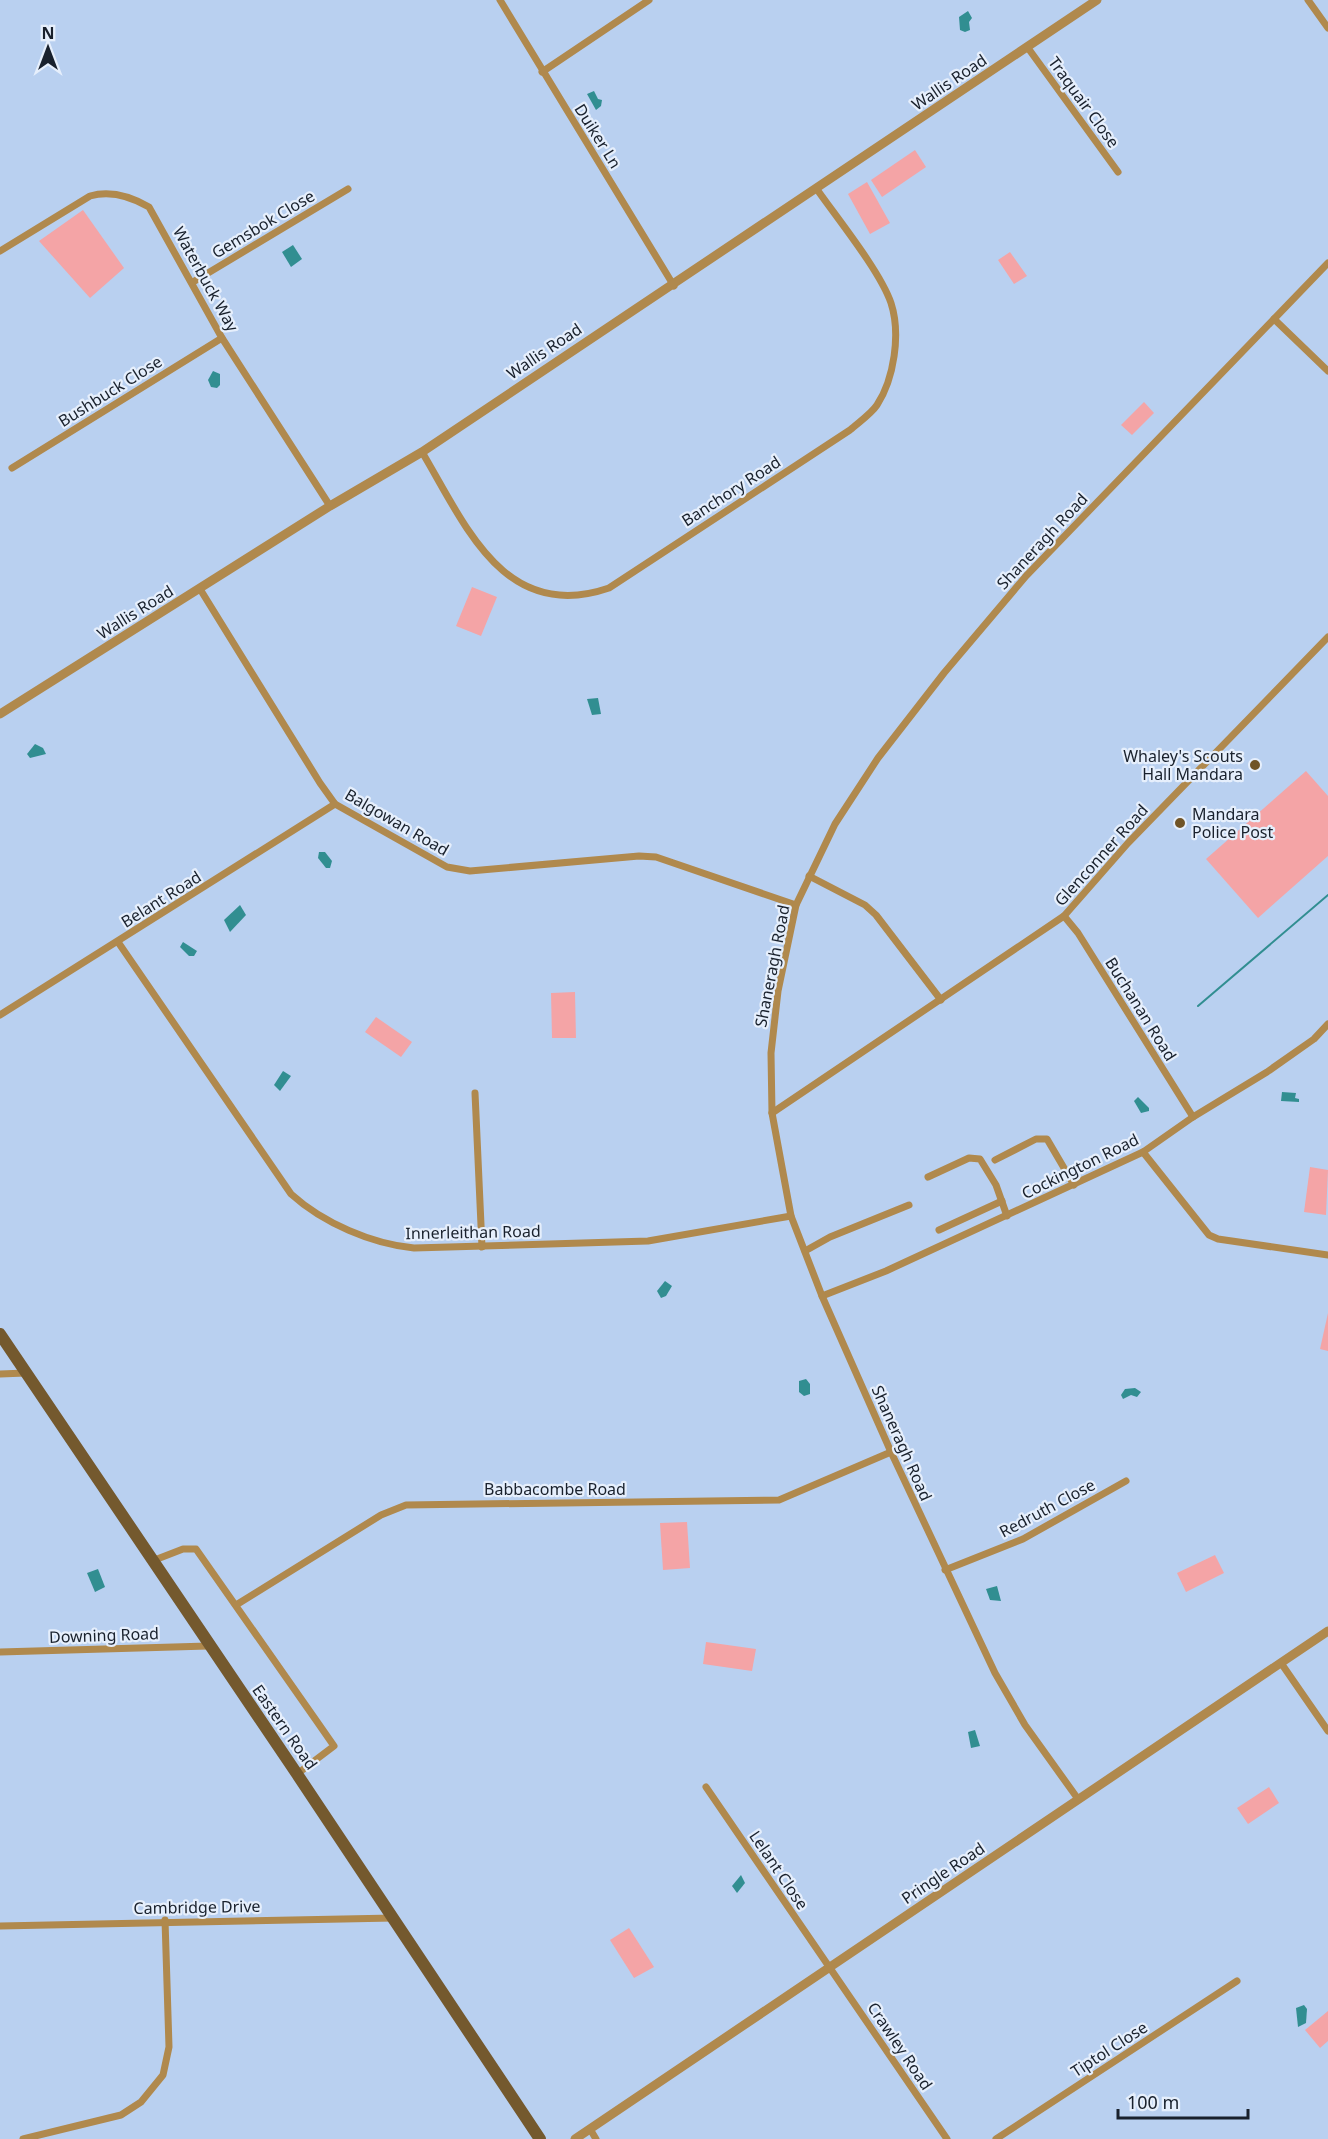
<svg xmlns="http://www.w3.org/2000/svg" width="1328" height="2139" font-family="'Noto Sans',sans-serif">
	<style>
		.green { fill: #f4a4a6 }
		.water { fill: #318e91 }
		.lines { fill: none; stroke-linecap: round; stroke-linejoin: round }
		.stream { stroke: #318e91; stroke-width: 2 }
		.minor { stroke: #b0894d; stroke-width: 7 }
		.tertiary { stroke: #b0894d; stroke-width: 9 }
		.primary { stroke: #74592e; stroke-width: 12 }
		.poi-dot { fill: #705427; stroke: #e6effc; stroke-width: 2 }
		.labels { text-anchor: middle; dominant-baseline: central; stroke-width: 4.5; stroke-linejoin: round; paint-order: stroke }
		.street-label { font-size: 16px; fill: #19212d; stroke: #e6effc }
		.poi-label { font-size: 16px; fill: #19212d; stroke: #e6effc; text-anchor: end }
	</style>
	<rect width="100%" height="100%" fill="#b9d0f0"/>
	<g class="green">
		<polygon points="915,150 926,167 882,197 871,180"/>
		<polygon points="867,182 890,223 870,234 848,194"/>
		<polygon points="83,210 124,268 90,298 39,241"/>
		<polygon points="1010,252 1027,276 1014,284 998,260"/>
		<polygon points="1144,402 1154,413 1132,435 1121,425"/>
		<polygon points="472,587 497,597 481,636 456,626"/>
		<polygon points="1306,771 1328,796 1328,856 1258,918 1206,859"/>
		<polygon points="575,992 576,1038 552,1038 551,993"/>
		<polygon points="376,1017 412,1042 401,1057 365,1032"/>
		<polygon points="1310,1167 1328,1170 1326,1215 1304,1212"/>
		<polygon points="1328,1313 1328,1351 1320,1349"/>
		<polygon points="687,1522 690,1568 663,1570 660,1523"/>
		<polygon points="1215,1555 1224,1573 1186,1592 1177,1573"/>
		<polygon points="706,1642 756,1649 752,1671 703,1664"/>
		<polygon points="1269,1787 1279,1803 1248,1824 1237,1808"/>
		<polygon points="629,1928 654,1967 634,1978 610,1940"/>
		<polygon points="1328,2011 1328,2041 1320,2048 1305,2030"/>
	</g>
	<g class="water">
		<polygon points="968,11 972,18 969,22 970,30 965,32 960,30 959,17"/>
		<polygon points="594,91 598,99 602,100 601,106 596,110 587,94"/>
		<polygon points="293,245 302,259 291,267 282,252"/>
		<polygon points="213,371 220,374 220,385 217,388 211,387 208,380"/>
		<polygon points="598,698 601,714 592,715 587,699"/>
		<polygon points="35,744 43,748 46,754 30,758 27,754"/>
		<polygon points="319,852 325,852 332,861 330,868 326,868 318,858"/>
		<polygon points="240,905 246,915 230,932 224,920"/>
		<polygon points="183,942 197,951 194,956 189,956 180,947"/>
		<polygon points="283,1071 291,1076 280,1091 274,1085"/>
		<polygon points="1282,1092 1296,1093 1295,1098 1299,1099 1299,1102 1281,1101"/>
		<polygon points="1138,1097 1149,1108 1149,1111 1141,1113 1134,1101"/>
		<polygon points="665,1281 672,1286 666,1296 661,1298 657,1291"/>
		<polygon points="806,1379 810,1384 810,1394 804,1396 799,1392 799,1381"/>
		<polygon points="1135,1388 1141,1392 1137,1397 1131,1395 1123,1399 1121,1395 1125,1389"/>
		<polygon points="98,1569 105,1587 95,1592 87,1573"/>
		<polygon points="997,1586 1001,1601 990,1600 986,1589"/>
		<polygon points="975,1730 980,1746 971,1748 968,1732"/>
		<polygon points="741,1875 745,1883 737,1893 732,1886"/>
		<polygon points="1304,2005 1307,2009 1306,2023 1298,2027 1296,2008"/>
	</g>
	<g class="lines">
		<polyline class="stream" points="1198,1006 1328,895"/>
		<g class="minor">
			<polyline points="500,0 674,286"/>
			<polyline points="1308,0 1328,28"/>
			<polyline points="1028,48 1118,172"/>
			<polyline points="542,72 649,0"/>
			<path d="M 0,251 L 90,196 C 111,190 130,196 149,207 L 222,338 L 330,506"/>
			<polyline points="193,282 348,189"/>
			<polyline points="1274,319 1328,371"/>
			<path d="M 422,452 C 465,524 504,624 609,588 L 850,430 C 859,422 871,414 877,405 C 894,379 901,334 891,303 C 880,271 837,218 816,188"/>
			<polyline points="12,468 222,338"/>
			<polyline points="200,589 320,783 335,804 447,867 470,871 639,856 656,857 796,905"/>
			<polyline points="809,876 865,905 876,915 941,1000"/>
			<polyline points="1064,916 1078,933 1193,1117"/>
			<path d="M 118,942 L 291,1194 C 323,1223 372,1244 414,1248 L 648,1241 L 791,1216"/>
			<polyline points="0,1015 335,804"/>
			<polyline points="475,1093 482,1247"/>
			<polyline points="772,1113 1064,916 1128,843 1328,637"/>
			<polyline points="1143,1152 1209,1235 1218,1239 1328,1255"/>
			<polyline points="995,1160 1036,1139 1047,1139 1074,1185"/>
			<polyline points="928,1177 969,1158 980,1159 996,1185 1007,1216"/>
			<polyline points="939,1230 1002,1201"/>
			<polyline points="805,1251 830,1237 909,1205"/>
			<polyline points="822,1296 886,1271 1143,1152 1193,1117 1267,1072 1314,1039 1328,1024"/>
			<polyline points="0,1374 26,1373"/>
			<polyline points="152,1561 183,1549 196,1549 318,1723 334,1746 297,1774"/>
			<polyline points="945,1570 1023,1539 1126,1481"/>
			<polyline points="236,1605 381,1515 406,1505 779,1500 891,1452"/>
			<polyline points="0,1652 208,1646"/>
			<polyline points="1281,1663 1328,1731"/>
			<polyline points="706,1787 947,2139"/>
			<polyline points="1078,1799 1025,1725 995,1673 891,1452 822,1296 791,1216 772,1113 771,1053 778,991 796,905 835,824 878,758 944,673 1026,576 1328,263"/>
			<polyline points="0,1926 394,1918"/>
			<polyline points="590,2129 596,2139"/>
			<polyline points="23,2139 121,2115 141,2102 163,2075 169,2047 165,1920"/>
			<polyline points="996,2139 1237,1981"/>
		</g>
		<g class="tertiary">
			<polyline points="0,714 330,506 422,452 1097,0"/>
			<polyline points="575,2139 1328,1631"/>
		</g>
		<polyline class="primary" points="0,1334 297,1774 540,2139"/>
	</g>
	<g class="poi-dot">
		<circle cx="1255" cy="765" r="6"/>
		<circle cx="1180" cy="823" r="6"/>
	</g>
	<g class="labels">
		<g class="street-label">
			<text transform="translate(949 82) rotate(-34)">Wallis Road</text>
			<text transform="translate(1084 102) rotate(54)">Traquair Close</text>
			<text transform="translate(598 136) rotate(58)">Duiker Ln</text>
			<text transform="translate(263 224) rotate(-31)">Gemsbok Close</text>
			<text transform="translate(206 279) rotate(61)">Waterbuck Way</text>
			<text transform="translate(544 351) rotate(-34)">Wallis Road</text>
			<text transform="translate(110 391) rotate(-32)">Bushbuck Close</text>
			<text transform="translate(731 491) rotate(-33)">Banchory Road</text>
			<text transform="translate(1042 541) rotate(-47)">Shaneragh Road</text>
			<text transform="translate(135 612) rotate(-32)">Wallis Road</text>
			<text transform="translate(397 822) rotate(30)">Balgowan Road</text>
			<text transform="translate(1101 855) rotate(-48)">Glenconner Road</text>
			<text transform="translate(161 899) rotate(-32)">Belant Road</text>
			<text transform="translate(772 966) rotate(-79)">Shaneragh Road</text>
			<text transform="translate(1141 1009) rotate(58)">Buchanan Road</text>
			<text transform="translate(1080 1166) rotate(-26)">Cockington Road</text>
			<text transform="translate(473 1232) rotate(-1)">Innerleithan Road</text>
			<text transform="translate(902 1443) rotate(66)">Shaneragh Road</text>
			<text x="555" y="1489">Babbacombe Road</text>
			<text transform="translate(1047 1508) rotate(-28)">Redruth Close</text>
			<text transform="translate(104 1635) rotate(-2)">Downing Road</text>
			<text transform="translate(285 1727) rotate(55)">Eastern Road</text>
			<text transform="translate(779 1870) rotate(56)">Lelant Close</text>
			<text transform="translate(943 1873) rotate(-34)">Pringle Road</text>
			<text transform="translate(197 1907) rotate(-1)">Cambridge Drive</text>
			<text transform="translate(900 2046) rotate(56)">Crawley Road</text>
			<text transform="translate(1109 2049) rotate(-33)">Tiptol Close</text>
		</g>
		<g class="poi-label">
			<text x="1243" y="756">Whaley's Scouts<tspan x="1243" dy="18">Hall Mandara</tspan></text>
			<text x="1192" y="814" text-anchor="start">Mandara<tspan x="1192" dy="18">Police Post</tspan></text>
		</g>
	</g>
	<g transform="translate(48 48)" stroke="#e6effc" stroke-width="4.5" paint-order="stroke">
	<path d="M0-4.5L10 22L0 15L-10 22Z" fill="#19212d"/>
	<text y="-9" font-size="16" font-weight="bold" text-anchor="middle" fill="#19212d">N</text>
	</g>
	<path d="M1118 2109v9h130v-9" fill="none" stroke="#19212d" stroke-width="3"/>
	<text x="1127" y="2109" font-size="18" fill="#19212d" stroke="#e6effc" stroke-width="4.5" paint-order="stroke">100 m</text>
</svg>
